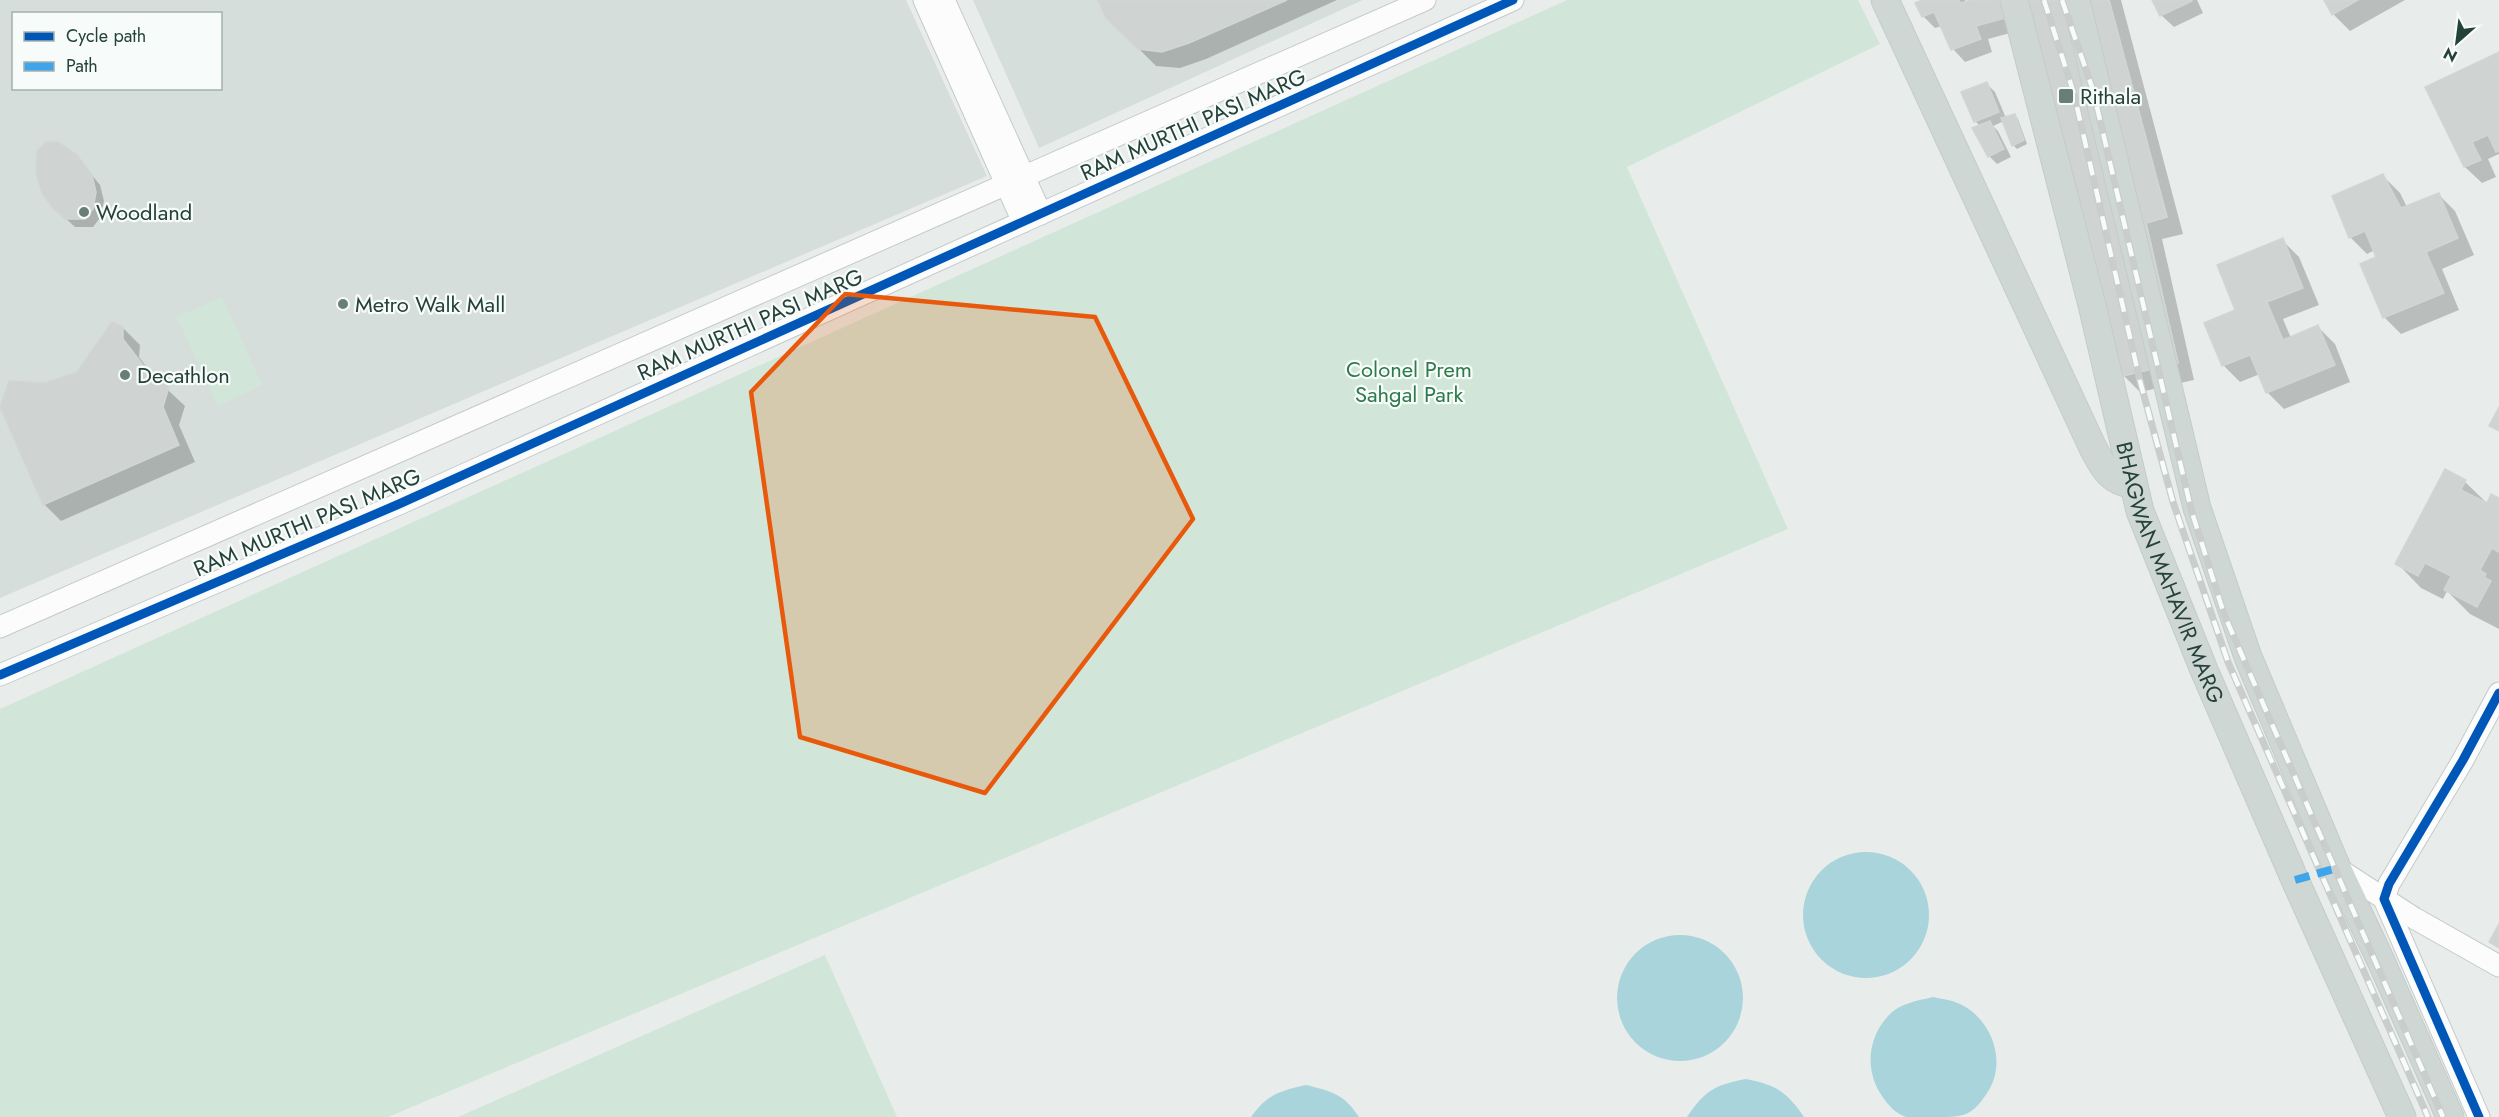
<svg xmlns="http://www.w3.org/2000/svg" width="2499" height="1117" font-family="Jost,sans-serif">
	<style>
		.built { fill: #d6dedb; fill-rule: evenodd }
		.green { fill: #d1e6d8 }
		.water { fill: #a9d4db }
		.shadow { fill: #0003 }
		.building { fill: #cfd4d2; stroke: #d1d6d4; stroke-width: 1.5 }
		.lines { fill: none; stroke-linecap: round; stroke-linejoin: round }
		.minor-casing { stroke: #c5cac8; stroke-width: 23 }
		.major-casing { stroke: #c3ccc9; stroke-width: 29 }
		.minor { stroke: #fcfcfc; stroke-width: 21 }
		.major { stroke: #cfd7d5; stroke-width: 27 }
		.rail-casing { stroke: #c9cdcc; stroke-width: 7 }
		.rail { stroke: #f7fbf9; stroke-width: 4.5; stroke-dasharray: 14; stroke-linecap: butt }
		.quiet { stroke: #3ea4ec; stroke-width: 8; stroke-dasharray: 15 8; stroke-linecap: butt }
		.cycleway-casing { stroke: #f7fbf9; stroke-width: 13 }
		.cycleway { stroke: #0057b8; stroke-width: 9 }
		.marked { fill: #e8590c; fill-opacity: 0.2; stroke: #e8590c; stroke-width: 4.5; stroke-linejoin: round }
		.poi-dot { fill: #697e78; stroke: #f7fbf9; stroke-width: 2 }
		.labels { text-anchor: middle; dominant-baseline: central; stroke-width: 4.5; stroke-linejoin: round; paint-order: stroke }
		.poi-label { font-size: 22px; fill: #24423a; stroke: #f7fbf9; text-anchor: start }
		.street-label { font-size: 22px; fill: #24423a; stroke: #f7fbf9 }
		.park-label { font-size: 22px; fill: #2d7a4b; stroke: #f7fbf9 }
	</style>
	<rect width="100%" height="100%" fill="#e8edeb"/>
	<g class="built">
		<path d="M 0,0 L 906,0 L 987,176 L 0,598 ZM 14,14 L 220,14 L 220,88 L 14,88 Z"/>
		<polygon points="973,0 1363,0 1039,148"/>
	</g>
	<g class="green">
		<polygon points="1567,0 1858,0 1880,44 1627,167 1788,529 388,1117 0,1117 0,709"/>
		<polygon points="222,297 262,385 218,406 177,317"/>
		<polygon points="825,955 897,1117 458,1117"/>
	</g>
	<g class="water">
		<circle cx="1866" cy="915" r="63"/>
		<circle cx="1680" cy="998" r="63"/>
		<path d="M 1933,997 C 1942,999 1952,1000 1960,1004 C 1992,1019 2008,1063 1987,1093 C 1972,1116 1964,1117 1938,1117 C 1928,1117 1915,1117 1906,1117 C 1896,1114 1887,1104 1882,1096 C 1865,1071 1867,1039 1888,1016 C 1900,1003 1917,1001 1933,997 Z"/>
		<path d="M 1746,1079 C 1776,1085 1786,1091 1804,1117 L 1687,1117 C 1705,1090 1715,1085 1746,1079 Z"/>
		<path d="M 1306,1085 C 1331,1091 1344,1094 1359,1117 L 1251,1117 C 1267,1094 1280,1091 1306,1085 Z"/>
	</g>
	<g class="shadow">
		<polygon points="1099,0 1337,0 1206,59 1180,68 1156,66 1107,17"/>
		<polygon points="1925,0 1965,0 1966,3 1978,0 2121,0 2183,234 2162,239 2194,380 2140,392 2123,375 2096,254 2087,257 2014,32 1988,39 1992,52 1965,62 1953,49 1942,26 1935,28 1923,16"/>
		<polygon points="2154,0 2197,0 2203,13 2174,27 2161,15"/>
		<polygon points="2325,0 2405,0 2350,31 2333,14"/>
		<polygon points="2499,54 2499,154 2488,159 2496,177 2482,183 2465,167 2427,88"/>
		<polygon points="1987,84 1995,92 2006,118 2015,115 2018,119 2027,144 2017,149 2013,145 2004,121 1993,126 1998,131 2011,157 1997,164 1989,156 1981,127 1975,121"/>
		<polygon points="76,156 100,185 104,201 100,218 93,227 75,227 62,215"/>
		<polygon points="2383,176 2400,193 2407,207 2438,194 2455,211 2474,255 2442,269 2459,310 2401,334 2384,317 2378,258 2375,250 2367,254 2350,237"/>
		<polygon points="2282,240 2299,257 2319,305 2283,319 2291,338 2318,327 2335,344 2350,382 2284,409 2267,392 2260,374 2240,382 2223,365 2237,311"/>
		<polygon points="123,328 140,345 139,357 154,377 185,406 179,425 195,462 61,521 44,504 46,385 78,374"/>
		<polygon points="2465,482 2488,504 2499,500 2499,629 2470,614 2447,591 2443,599 2421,588 2397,563"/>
	</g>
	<g class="building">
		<polygon points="1098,0 1287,0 1189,43 1162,52 1138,49 1106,18"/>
		<polygon points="1922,0 1959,0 1960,3 1972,0 2004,0 2009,17 1976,26 1981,39 1951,50 1934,12 1922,17 1915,3"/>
		<polygon points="2004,0 2109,0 2167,217 2146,223 2178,363 2122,376 2090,235 2069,241"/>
		<polygon points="2004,0 2109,0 2167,217 2146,223 2178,363 2122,376 2090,235 2069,241"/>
		<polygon points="2152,0 2191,0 2192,1 2160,16"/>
		<polygon points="2324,0 2358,0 2332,15"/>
		<polygon points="2499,52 2499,151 2496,152 2488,135 2472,142 2481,160 2464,167 2425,87"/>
		<polygon points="1987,82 1999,112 1974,122 1961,92"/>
		<polygon points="2015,114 2024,140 2012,146 2001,118"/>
		<polygon points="1990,121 2004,149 1988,157 1972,128"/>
		<polygon points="46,142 58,142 77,155 92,175 96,192 93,209 85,219 65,219 52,207 42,193 36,172 37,151"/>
		<polygon points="2383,174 2401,208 2439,193 2458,238 2426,252 2444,293 2383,318 2360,264 2376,257 2365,231 2349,238 2332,196"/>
		<polygon points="2283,238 2303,288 2267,302 2283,340 2318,325 2335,365 2266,393 2250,355 2222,366 2204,323 2235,310 2217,265"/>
		<polygon points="112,322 123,327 123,339 143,365 169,387 163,407 179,445 43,505 0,407 9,381 46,383 77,372"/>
		<polygon points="2499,407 2499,431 2489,426"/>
		<polygon points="2445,469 2466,480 2461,490 2487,503 2491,494 2499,498 2499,550 2498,552 2492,548 2480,570 2486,574 2484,577 2491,581 2477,607 2444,590 2451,576 2425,563 2418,576 2395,564"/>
		<polygon points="2499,924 2499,948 2489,942"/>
	</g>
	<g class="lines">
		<g class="minor-casing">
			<g id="minor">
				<polyline points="924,0 1023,222"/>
				<polyline points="944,0 1041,214"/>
				<polyline points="0,627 1425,0"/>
				<polyline points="0,675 399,504 1513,0"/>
				<polyline points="2337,868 2414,918 2499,966"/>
				<polyline points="2479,1117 2384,899 2389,884 2463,760 2499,693"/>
			</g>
		</g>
		<g class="major-casing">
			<g id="major">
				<path d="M 1885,0 L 2093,448 C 2104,469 2110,481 2134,485"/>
				<path id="s1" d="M 2014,0 L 2092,305 L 2140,511 L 2204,670 L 2295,880 L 2402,1117"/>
				<polyline points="2076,0 2197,508 2248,657 2337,868 2381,961 2450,1117"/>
			</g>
		</g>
		<use href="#minor" class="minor"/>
		<use href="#major" class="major"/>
		<g class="rail-casing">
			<g id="rail">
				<polyline points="2044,0 2074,94 2140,381 2173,502 2228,662 2428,1117"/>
				<polyline points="2062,0 2093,90 2191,509 2224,614 2443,1117"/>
			</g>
		</g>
		<use href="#rail" class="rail"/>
		<polyline class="quiet" points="2295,880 2337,868"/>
		<g class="cycleway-casing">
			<g id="cycleway">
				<polyline points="0,675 399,504 1513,0"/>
				<polyline points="2479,1117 2384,899 2389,884 2463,760 2499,693"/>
			</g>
		</g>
		<use href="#cycleway" class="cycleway"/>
	</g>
	<path class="marked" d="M 845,294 L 1095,317 L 1193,519 L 985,793 L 800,737 L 751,392 Z"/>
	<g class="poi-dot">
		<rect x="2058" y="88" width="16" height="16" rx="3"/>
		<circle cx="84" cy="212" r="6"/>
		<circle cx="343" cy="304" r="6"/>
		<circle cx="125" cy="375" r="6"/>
	</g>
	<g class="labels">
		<g class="poi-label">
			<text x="2080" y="96">Rithala</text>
			<text x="96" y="212">Woodland</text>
			<text x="355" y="304">Metro Walk Mall</text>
			<text x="137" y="375">Decathlon</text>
		</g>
		<g class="street-label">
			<text transform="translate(1193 124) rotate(-24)">RAM MURTHI PASI MARG</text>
			<text transform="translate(750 324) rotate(-24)">RAM MURTHI PASI MARG</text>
			<text transform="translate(307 522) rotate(-23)">RAM MURTHI PASI MARG</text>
			<text stroke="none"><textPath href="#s1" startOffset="594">BHAGWAN MAHAVIR MARG</textPath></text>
		</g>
		<g class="park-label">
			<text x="1409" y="369">Colonel Prem<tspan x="1409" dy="25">Sahgal Park</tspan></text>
		</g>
	</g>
	<rect x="12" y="12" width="210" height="78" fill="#f7fbf9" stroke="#a3b1ad" stroke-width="1.5"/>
	<rect x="24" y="32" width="30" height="9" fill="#0057b8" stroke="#a3b1ad" stroke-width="1.5"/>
	<text x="66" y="42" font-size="18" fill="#24423a">Cycle path</text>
	<rect x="24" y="62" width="30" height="9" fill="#3ea4ec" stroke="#a3b1ad" stroke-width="1.5"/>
	<text x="66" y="72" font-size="18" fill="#24423a">Path</text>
	<g transform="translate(2457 42) rotate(208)" stroke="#f7fbf9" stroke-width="4.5" paint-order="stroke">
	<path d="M0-4.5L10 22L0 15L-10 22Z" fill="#24423a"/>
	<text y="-9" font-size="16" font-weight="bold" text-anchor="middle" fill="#24423a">N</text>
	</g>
</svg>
